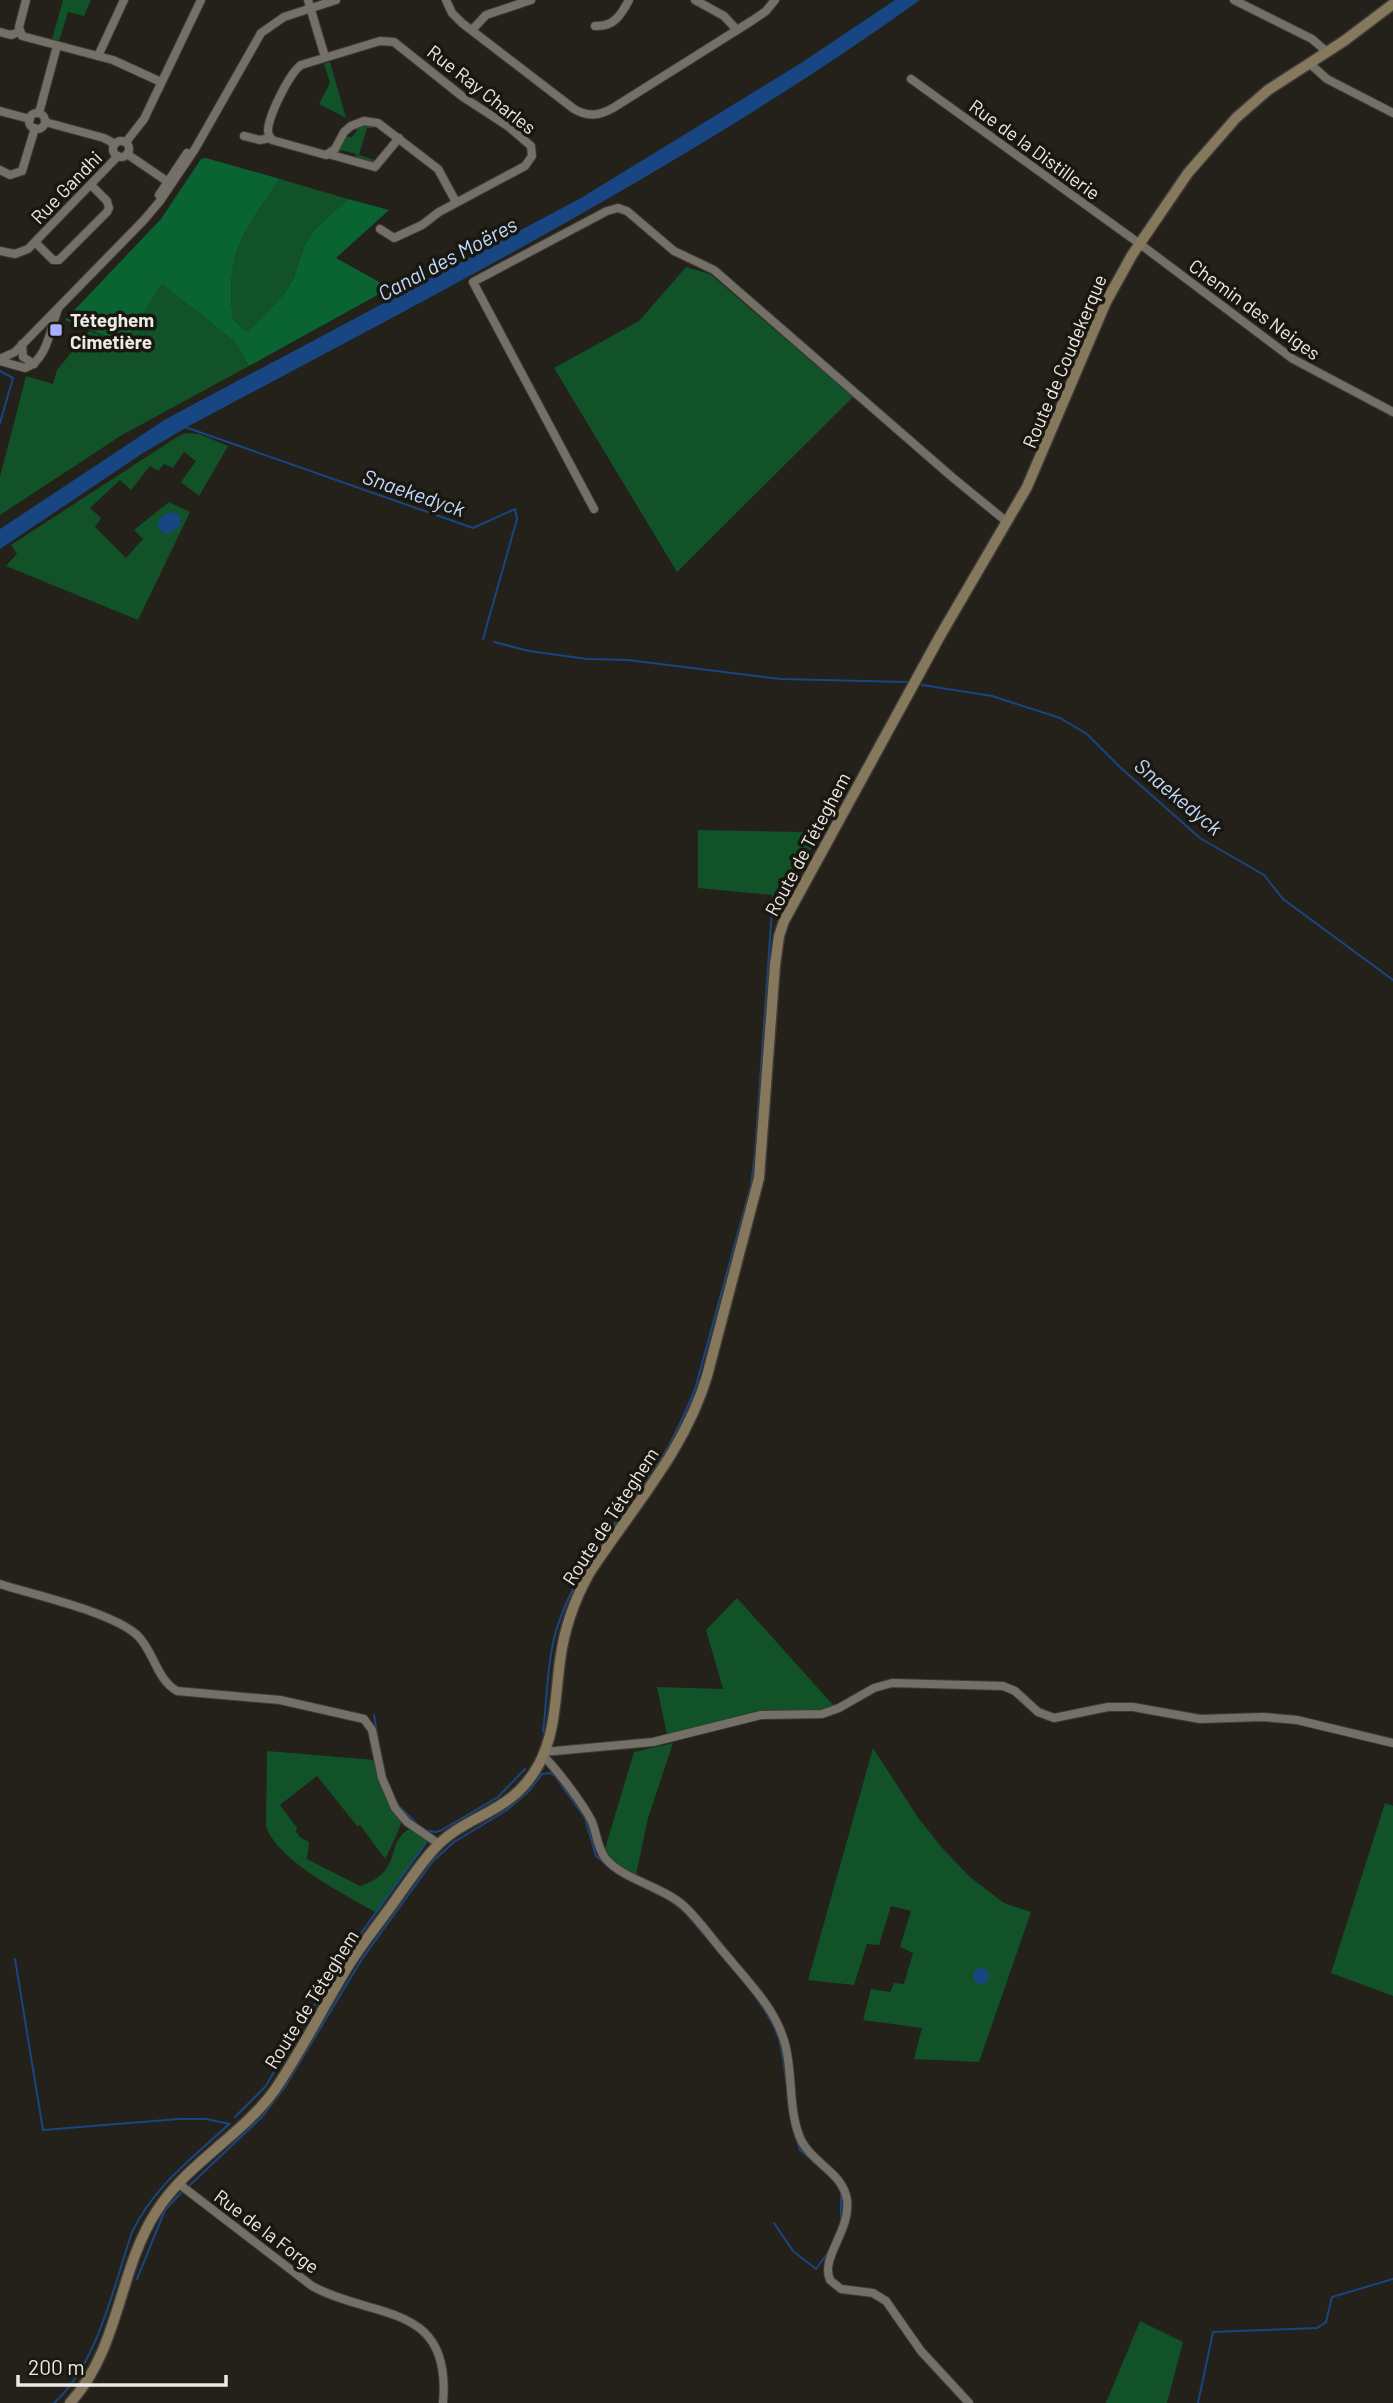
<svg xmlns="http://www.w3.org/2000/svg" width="1393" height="2403" font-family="Barlow,sans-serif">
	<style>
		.green { fill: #115229 }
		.forest { fill: #0a6431 }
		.water { fill: #184683 }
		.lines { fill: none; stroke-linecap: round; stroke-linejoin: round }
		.stream { stroke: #184683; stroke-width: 2 }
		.minor-casing { stroke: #3e3b36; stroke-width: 10 }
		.secondary-casing { stroke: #3e3b36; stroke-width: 13 }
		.minor { stroke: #747067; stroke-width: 8 }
		.secondary { stroke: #86785d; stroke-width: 10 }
		.poi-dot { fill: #a5b1fc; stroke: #1a1710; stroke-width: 2.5 }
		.labels { text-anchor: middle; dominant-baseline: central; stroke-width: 7; stroke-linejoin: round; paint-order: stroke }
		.street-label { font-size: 19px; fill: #ebeae5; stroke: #1a1710 }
		.poi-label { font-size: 19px; font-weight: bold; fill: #ebeae5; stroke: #1a1710; text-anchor: start }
		.water-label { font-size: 21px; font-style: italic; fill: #c0dafe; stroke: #1a1710 }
	</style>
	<rect width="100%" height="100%" fill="#232119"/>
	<g class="green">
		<polygon points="63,0 91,0 84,16 68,12 59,41 52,39"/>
		<polygon points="330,62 346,118 319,104 330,83 324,64"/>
		<polygon points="362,124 374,125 372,128 367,128 359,155 378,161 376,164 355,159 356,154 341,150 339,155 336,152 345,136 352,137 357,131 356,126"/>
		<path d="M 280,179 L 348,199 L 313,231 L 304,247 L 293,280 L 282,296 L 248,332 L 233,320 C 225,253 243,232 280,179 Z"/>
		<polygon points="686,267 710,274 853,397 677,572 554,368 639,321"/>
		<polygon points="162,284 234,341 249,366 122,435 0,515 0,477 26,376 53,384 57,370 89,331 123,342"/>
		<polygon points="186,433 199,434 228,446 199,496 181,482 196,461 184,452 173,468 164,464 158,471 150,466 131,490 120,480 90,508 101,518 95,527 126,558 143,539 134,530 169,502 190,512 138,620 6,566 17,554 11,545 177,437"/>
		<polygon points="698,830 805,832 820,833 820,838 773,895 698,888"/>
		<polygon points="737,1598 834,1706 825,1710 757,1711 667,1735 657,1687 723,1689 706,1630"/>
		<polygon points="673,1743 648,1818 636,1875 618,1865 604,1852 634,1752"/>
		<polygon points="873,1748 919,1819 944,1850 970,1877 1004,1903 1031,1912 979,2062 914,2059 922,2028 863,2020 871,1989 890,1992 894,1983 904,1984 913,1953 900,1947 911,1911 891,1906 879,1945 867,1944 854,1985 808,1980"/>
		<path d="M 267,1751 L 375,1760 L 402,1820 C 402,1824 388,1854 385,1859 L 360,1825 L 357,1826 L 317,1776 L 280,1805 L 297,1828 L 296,1832 L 301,1838 L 309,1842 L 307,1859 L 360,1886 C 404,1872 384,1844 409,1829 L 419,1832 L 426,1843 L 377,1913 C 347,1896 276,1860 266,1826 Z"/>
		<polygon points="1385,1803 1393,1806 1393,1996 1331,1973"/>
		<polygon points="1140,2321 1183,2342 1167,2403 1106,2403"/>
	</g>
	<path class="forest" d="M 206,158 L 280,179 C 243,232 225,253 233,320 L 248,332 L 282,296 L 293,280 L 304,247 L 313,231 L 348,199 L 389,210 L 336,258 L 390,288 L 249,366 L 234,341 L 162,284 L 123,343 L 65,320 L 161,219 L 201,159 Z"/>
	<g class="water">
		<path d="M 895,0 L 920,0 C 690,165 438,293 189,426 L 143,453 L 0,549 L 0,529 L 166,419 L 581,198 L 801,63 Z"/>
		<polygon points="169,512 180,515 180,526 165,535 157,526 160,518"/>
		<circle cx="981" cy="1976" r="8"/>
	</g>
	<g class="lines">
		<g class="stream">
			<polyline points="0,371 13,378 0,423"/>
			<polyline points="185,427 473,528 515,509 517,519 483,639"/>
			<polyline points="494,642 529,651 587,659 628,660 781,679 907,682"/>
			<polyline points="922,685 992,696 1060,718 1087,734 1122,769 1200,838 1264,875 1283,899 1393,980"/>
			<polyline points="374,1715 379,1746"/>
			<path d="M 543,1732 C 547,1700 547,1663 556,1631 C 576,1563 628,1511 665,1452 C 677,1432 686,1411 695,1389 L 751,1185 L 755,1153 L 773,895"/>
			<polyline points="397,1804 418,1825"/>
			<polyline points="425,1830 435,1832 440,1831 498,1797 525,1769"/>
			<polyline points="651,1891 670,1900 684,1912"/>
			<path d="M 688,1916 C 714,1947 763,1998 777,2034 C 783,2049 784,2066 786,2082"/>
			<polyline points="15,1959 43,2130 179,2119 206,2119 230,2124"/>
			<polyline points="235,2117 265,2087 343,1958 426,1843 425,1840"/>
			<polyline points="793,2129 800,2150 824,2171"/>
			<polyline points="190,2185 262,2117 285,2087 362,1959 433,1861 454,1842 507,1810 529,1791 542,1774 551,1773 555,1776 585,1818 596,1856 618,1874"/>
			<polyline points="841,2221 841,2195"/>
			<polyline points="774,2223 793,2251 816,2269 829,2251"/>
			<polyline points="137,2279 165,2210 181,2193"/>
			<path d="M 54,2403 C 97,2365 114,2286 132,2232 C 155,2185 192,2159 229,2124"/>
			<polyline points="1198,2403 1213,2332 1317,2328 1326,2322 1332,2297 1393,2279"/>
		</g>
		<g class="minor-casing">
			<g id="minor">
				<polyline points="26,0 19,27 22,36 113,60 161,82"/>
				<polyline points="308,0 325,57"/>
				<path d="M 446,0 L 452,13 L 462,23 L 574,109 C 588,117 599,116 613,108 L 753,20 L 766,11 L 775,0"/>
				<polyline points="695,0 724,16 737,30"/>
				<polyline points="1234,0 1312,39 1327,52"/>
				<path d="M 595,26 C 614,27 621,15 629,0"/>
				<polyline points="472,30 486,15 531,0"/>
				<polyline points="0,32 11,35 19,32"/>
				<polyline points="98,56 124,0"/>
				<polyline points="1309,63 1327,79 1393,113"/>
				<polyline points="911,79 1140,244 1293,359 1393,412"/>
				<polyline points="0,111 30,119"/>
				<polyline points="39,113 57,46"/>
				<circle cx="37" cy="121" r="8"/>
				<polyline points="45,122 104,138 115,144"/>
				<polyline points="244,136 260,140 270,138"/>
				<circle cx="121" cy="149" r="8"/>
				<polyline points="126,142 144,119 201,0"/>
				<polyline points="127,154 171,184"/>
				<polyline points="328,154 375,167 399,138"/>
				<polyline points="0,170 10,175 22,171 35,128"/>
				<polyline points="159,195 187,153"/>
				<path d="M 380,229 L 394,238 L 422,225 L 439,212 L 525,166 L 532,156 L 531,146 L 509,127 L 463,97 L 394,42 L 380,41 L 301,65 C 289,74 269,115 268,130 C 268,136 270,136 272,140 L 326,155 L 335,149 L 344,132 L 351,126 L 364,121 L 378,123 L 438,169 L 456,202"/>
				<polyline points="35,242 53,260 59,260 107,212 109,208 107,201 91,185"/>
				<polyline points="0,251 15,254 28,249 118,156"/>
				<polyline points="22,344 23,357 34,364"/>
				<polyline points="0,359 15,352 144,220 160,201 195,149 261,33 284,17 336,0"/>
				<path d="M 0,361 L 25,368 C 47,361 50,329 58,309"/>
				<polyline points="594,509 473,282 607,211 618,208 627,211 674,251 714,270 952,477 1007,522"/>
				<path d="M 0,1584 C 34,1595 112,1612 137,1635 C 154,1651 156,1679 177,1691 L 280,1700 L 364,1719 L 372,1730 L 382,1778 L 395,1808 L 407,1822 L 439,1844"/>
				<polyline points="544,1752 653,1742 761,1715 822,1714 839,1708 874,1688 892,1683 1003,1686 1015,1691 1038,1712 1054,1718 1108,1707 1133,1707 1200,1719 1263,1717 1297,1720 1393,1743"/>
				<path d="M 543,1756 C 556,1768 584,1805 592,1822 C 597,1834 597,1847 605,1858 C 623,1880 662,1886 684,1906 C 700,1921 712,1939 726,1955 C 749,1983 778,2011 786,2048 C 793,2077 788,2114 802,2142 C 814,2164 843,2173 847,2200 C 851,2231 820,2257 830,2280 L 841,2289 L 873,2293 L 886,2301 L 921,2351 L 969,2403"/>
				<path d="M 179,2184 L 312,2286 C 374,2320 452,2301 443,2403"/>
			</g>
		</g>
		<g class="secondary-casing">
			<path id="secondary" d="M 70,2403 C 120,2348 118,2271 156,2212 C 186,2164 241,2136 274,2091 C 301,2052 322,2009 347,1968 C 362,1943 382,1920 399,1895 C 410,1880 421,1863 434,1849 C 468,1812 512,1815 539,1764 C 556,1732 555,1696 560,1661 C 564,1629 574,1600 590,1572 C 632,1508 685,1450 707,1376 L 759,1178 L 775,965 L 779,936 L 784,921 L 940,636 L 1027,487 L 1106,302 L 1132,255 L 1188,173 L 1236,118 L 1268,90 L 1344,41 L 1393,4"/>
		</g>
		<use href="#minor" class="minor"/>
		<use href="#secondary" class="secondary"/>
	</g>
	<rect class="poi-dot" x="49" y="323" width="14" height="14" rx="3.5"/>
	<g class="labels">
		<g class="street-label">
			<text transform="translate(482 89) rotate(38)">Rue Ray Charles</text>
			<text transform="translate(1035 149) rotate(36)">Rue de la Distillerie</text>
			<text transform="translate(66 187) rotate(-46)">Rue Gandhi</text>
			<text transform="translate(1255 309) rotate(36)">Chemin des Neiges</text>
			<text transform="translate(1064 361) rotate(-67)">Route de Coudekerque</text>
			<text transform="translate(807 844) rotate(-62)">Route de Téteghem</text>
			<text transform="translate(610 1516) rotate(-57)">Route de Téteghem</text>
			<text transform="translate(311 1999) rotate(-58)">Route de Téteghem</text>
			<text transform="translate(267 2231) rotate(37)">Rue de la Forge</text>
		</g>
		<g class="poi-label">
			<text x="70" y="319">Téteghem<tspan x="70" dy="22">Cimetière</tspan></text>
		</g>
		<g class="water-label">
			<text transform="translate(447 258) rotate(-28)">Canal des Moëres</text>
			<text transform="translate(414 492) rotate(19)">Snaekedyck</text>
			<text transform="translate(1179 796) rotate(40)">Snaekedyck</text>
		</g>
	</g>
	<path d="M18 2375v10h208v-10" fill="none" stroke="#ebeae5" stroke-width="3.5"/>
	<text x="28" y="2375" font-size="21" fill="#ebeae5" stroke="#1a1710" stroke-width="5" paint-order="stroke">200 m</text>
</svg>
